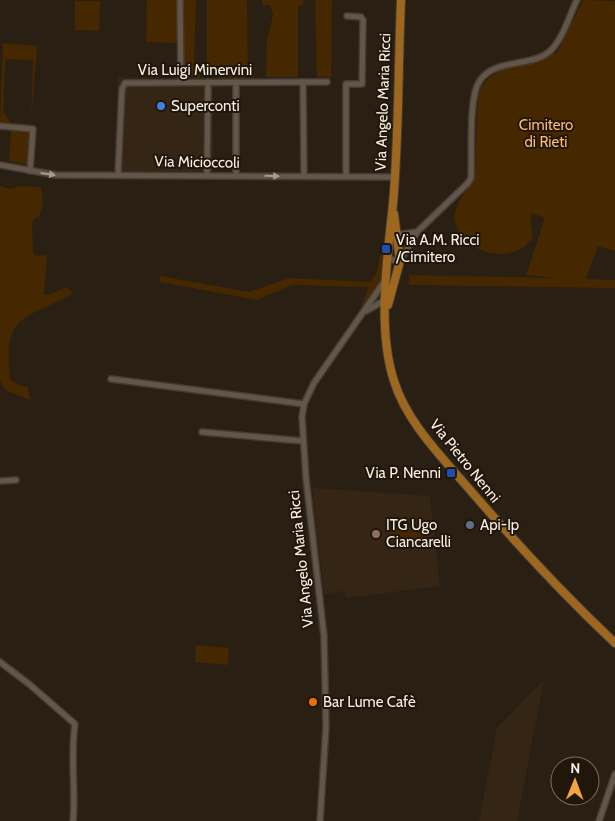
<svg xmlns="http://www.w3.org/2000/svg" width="615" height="821" font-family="Cabin,sans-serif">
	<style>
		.built { fill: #352514 }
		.green { fill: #452700 }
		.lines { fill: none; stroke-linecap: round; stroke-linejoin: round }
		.street-casing { stroke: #443c34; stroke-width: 8 }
		.primary-casing { stroke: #443c34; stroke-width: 10 }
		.street { stroke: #635649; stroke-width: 5 }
		.primary { stroke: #9d6720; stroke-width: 8 }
		.oneway { fill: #a69b90 }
		.shop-dot { fill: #3f7fe0; stroke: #20160a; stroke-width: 2 }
		.transit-dot { fill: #1a4fb4; stroke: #20160a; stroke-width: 2 }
		.service-dot { fill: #5c6f8a; stroke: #20160a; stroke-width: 2 }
		.education-dot { fill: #8d6e63; stroke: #20160a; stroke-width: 2 }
		.food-dot { fill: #e8710a; stroke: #20160a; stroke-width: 2 }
		.labels { text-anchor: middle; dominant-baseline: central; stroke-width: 4; stroke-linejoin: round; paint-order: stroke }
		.street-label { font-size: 15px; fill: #f7efe7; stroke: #20160a }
		.poi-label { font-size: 15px; fill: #f7efe7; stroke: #20160a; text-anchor: start }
		.park-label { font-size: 15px; fill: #feba6d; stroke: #20160a }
	</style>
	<rect width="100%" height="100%" fill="#2a1f13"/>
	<g class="built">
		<polygon points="118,77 213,80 213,173 114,171"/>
		<polygon points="312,488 430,496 440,586 346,598 344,591 324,594"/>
		<polygon points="544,680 517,821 479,821 497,728"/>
	</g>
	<g class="green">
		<polygon points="147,0 178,0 179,43 146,42"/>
		<polygon points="184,0 196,0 194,64 201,64 200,78 184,77"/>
		<polygon points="207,0 247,0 248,74 245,78 209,77 207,75"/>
		<polygon points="262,0 303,0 303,5 298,6 298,77 266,77 267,41 273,15 270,5 262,5"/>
		<polygon points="315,0 332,0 331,78 317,77"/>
		<path d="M 583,0 L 615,1 L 615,251 L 598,246 L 586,279 L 615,280 L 615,288 L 408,285 L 410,275 L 556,278 L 526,275 L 545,218 L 532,213 L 530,221 L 533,237 C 515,267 463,254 455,222 C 451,204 471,189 475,173 L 478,95 C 487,65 532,60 557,53 Z"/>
		<polygon points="75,1 100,1 99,31 75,30"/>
		<polygon points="3,43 37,46 31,122 33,60 6,59 5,63 3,112 11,123 29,125 29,127 0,123"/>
		<polygon points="11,129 31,131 29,165 9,161"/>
		<path d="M 0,186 L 11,189 L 19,186 L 41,187 L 43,203 L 39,216 L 34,219 L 32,223 L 33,253 L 38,256 L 47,255 L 44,294 L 50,295 L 65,287 L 74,293 C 24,321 3,312 10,379 L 17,384 L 28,387 L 30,400 L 5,390 L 0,380 Z"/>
		<polygon points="383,241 382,284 371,302 361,306 369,287 292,285 257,300 160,282 160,276 249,292 289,278 370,282 376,275"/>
		<polygon points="392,525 425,530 422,546 390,541"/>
		<polygon points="196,645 229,648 228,665 195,662"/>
	</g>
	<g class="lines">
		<g class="street-casing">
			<g id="street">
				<polyline points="180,0 181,82"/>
				<polyline points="236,82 236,175"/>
				<polyline points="303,82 304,176"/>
				<polyline points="0,126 33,129 30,171"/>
				<polyline points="0,165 56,175 394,177"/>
				<polyline points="118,174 122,89 125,83 327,82"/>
				<polyline points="207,175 208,82"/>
				<polyline points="346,176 346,84 362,84 363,20 361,17 347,16"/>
				<polyline points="395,235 417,232"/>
				<path d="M 387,259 L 400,261 L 417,232 L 468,183 L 471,178 C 472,155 469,106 477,86 C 490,56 531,69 550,51 C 563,39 569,16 577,0"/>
				<polyline points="366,311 385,300"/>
				<polyline points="111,379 304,404"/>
				<polyline points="202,432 303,441"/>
				<polyline points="0,481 16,480"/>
				<path d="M 0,662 L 29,684 L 75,724 C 70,756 76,789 73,821"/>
				<polyline points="320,821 326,727 324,636 306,478 302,417 304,404 314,383 384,282"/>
				<polyline points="599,821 615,774"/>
			</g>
		</g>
		<g class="primary-casing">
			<g id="primary">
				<path d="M 401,0 C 398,68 399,137 393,204 C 387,259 377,329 394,381 C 406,420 438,453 464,483 C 513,540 561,592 615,643"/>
				<polyline points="388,305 400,261 394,214"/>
			</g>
		</g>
		<use href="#street" class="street"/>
		<use href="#primary" class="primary"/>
	</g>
	<defs><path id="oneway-solid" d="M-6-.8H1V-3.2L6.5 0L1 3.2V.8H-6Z" transform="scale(1.25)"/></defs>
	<g class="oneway">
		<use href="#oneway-solid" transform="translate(48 174) rotate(8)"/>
		<use href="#oneway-solid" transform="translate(272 176) rotate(1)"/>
	</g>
	<circle class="shop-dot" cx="161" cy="106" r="5"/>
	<g class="transit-dot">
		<rect x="381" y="244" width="10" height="10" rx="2.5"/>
		<rect x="446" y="468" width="10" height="10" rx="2.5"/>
	</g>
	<circle class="service-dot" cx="470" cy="525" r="5"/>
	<circle class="education-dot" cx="376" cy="534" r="5"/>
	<circle class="food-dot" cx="313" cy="702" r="5"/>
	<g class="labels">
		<g class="street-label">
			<text x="195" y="70">Via Luigi Minervini</text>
			<text transform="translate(383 102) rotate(-88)">Via Angelo Maria Ricci</text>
			<text transform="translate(197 162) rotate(1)">Via Micioccoli</text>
			<text transform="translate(465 461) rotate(51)">Via Pietro Nenni</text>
			<text transform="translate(301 559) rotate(-96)">Via Angelo Maria Ricci</text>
		</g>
		<g class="poi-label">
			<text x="171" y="106">Superconti</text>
			<text x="396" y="240">Via A.M. Ricci<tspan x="396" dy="17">/Cimitero</tspan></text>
			<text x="441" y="473" text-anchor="end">Via P. Nenni</text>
			<text x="386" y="525">ITG Ugo<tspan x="386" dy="17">Ciancarelli</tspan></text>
			<text x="480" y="525">Api-Ip</text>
			<text x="323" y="702">Bar Lume Cafè</text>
		</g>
		<g class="park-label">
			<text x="546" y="125">Cimitero<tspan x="546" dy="17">di Rieti</tspan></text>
		</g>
	</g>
	<g transform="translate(575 781) rotate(1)"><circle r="24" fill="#20160a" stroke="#766d62"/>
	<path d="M0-4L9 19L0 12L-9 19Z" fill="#f1a540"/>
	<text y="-8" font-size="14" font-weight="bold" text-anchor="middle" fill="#f7efe7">N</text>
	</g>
</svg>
